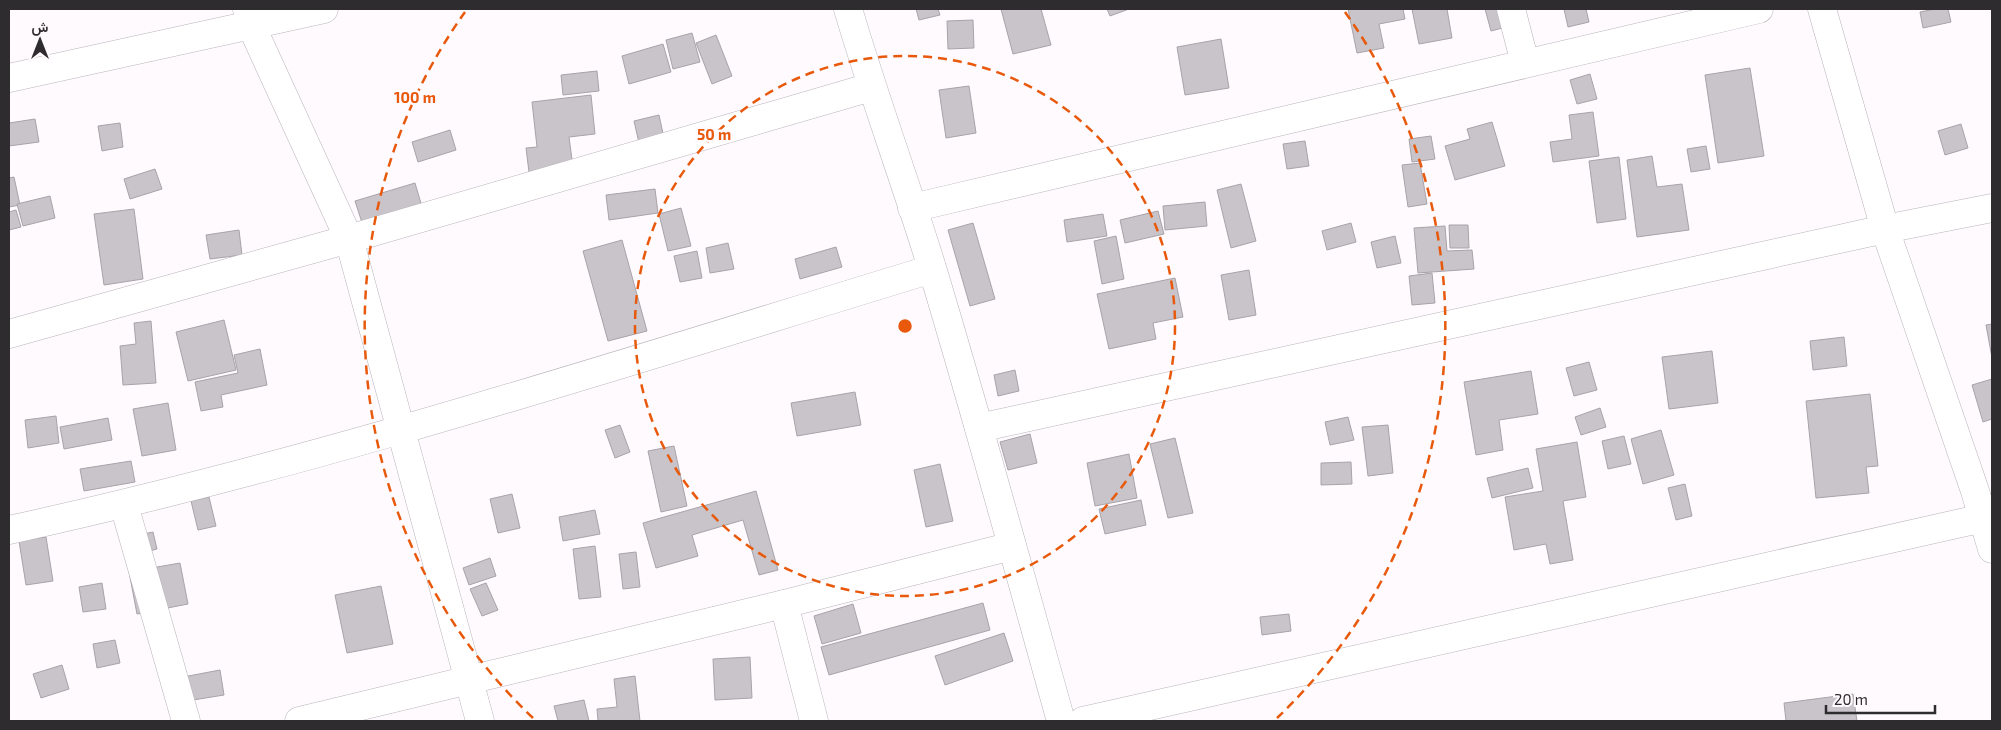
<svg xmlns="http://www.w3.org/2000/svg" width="2001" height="730" font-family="'Exo 2',Vazirmatn,sans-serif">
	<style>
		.building { fill: #c8c4c9; stroke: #a7a3a8 }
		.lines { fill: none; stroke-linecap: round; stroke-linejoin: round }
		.minor-casing { stroke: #b9b5ba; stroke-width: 29 }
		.minor { stroke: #fff; stroke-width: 28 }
		.ring { fill: none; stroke: #e8590c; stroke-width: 2.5; stroke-dasharray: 9 6 }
		.centre { fill: #e8590c; stroke: #fefafe; stroke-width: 2.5 }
		.ring-label { font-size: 15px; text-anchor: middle; font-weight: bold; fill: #e8590c; stroke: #fefafe; stroke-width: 5; stroke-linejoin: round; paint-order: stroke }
	</style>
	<rect width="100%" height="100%" fill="#fefafe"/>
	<g class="building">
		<polygon points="916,9 938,9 940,15 919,20"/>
		<polygon points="1001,9 1041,9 1051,45 1013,54"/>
		<polygon points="1107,9 1129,9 1110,16"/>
		<polygon points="1348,9 1403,9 1405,19 1379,24 1384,48 1357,53"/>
		<polygon points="1412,9 1447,9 1452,38 1419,44"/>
		<polygon points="1485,9 1510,9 1514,25 1491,31"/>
		<polygon points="1564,9 1586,9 1589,22 1568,27"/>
		<polygon points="1935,9 1948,9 1951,22 1923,28 1920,12"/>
		<polygon points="973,20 974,48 948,49 947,21"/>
		<polygon points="692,33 700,62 673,69 666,40"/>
		<polygon points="716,35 732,76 712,84 696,43"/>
		<polygon points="1221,39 1229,88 1185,95 1177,47"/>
		<polygon points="663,44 671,72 629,84 622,56"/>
		<polygon points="1750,68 1764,156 1718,163 1705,75"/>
		<polygon points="597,71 599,91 563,95 561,75"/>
		<polygon points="1590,74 1597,99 1577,104 1570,80"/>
		<polygon points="969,86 976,133 946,138 939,90"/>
		<polygon points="591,95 595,134 569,137 573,167 529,172 526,148 537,147 532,102"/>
		<polygon points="1593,112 1599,156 1553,162 1550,142 1572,139 1569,115"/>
		<polygon points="659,115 664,138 639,143 634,121"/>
		<polygon points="35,119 39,142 9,146 9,123"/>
		<polygon points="1492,122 1505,166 1455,180 1445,146 1470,139 1467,129"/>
		<polygon points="120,123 123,147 102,151 98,126"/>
		<polygon points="1961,124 1968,148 1945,155 1938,131"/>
		<polygon points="450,130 456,150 418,162 412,142"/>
		<polygon points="1431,136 1435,159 1412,162 1409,139"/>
		<polygon points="1305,141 1309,166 1287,169 1283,144"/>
		<polygon points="1706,146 1710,169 1691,172 1687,149"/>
		<polygon points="1652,156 1657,187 1682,184 1689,230 1637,237 1627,160"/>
		<polygon points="1619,157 1626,219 1597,223 1589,161"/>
		<polygon points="1420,163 1427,204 1408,207 1402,165"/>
		<polygon points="155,169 162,189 130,199 124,179"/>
		<polygon points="14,177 20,205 9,207 9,178"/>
		<polygon points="415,183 425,217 366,235 355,201"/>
		<polygon points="1241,184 1256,241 1231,248 1217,190"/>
		<polygon points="655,189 658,213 609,220 606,195"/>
		<polygon points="50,196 55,218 23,226 17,204"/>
		<polygon points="1205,202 1207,226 1165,230 1163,206"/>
		<polygon points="681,208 691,246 668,251 659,214"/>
		<polygon points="134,209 143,279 104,285 94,214"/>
		<polygon points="16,210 21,227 9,230 9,212"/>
		<polygon points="1158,211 1164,234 1125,243 1120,220"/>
		<polygon points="1103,214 1107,236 1067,242 1064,220"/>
		<polygon points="973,223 995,299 970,306 948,230"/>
		<polygon points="1351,223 1356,242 1327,250 1322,231"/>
		<polygon points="1449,225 1468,225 1469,248 1450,248"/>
		<polygon points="1445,226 1447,251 1472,250 1474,269 1418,273 1414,228"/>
		<polygon points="239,230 242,255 210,259 206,235"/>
		<polygon points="1116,236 1124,279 1102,284 1094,241"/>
		<polygon points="1395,236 1401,263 1377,268 1371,242"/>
		<polygon points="622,240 647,331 608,341 583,251"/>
		<polygon points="728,243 734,269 710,273 706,248"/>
		<polygon points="836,247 842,267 800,279 795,259"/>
		<polygon points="697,251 702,278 680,282 674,256"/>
		<polygon points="1249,270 1256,315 1229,320 1221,275"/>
		<polygon points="1432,273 1435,303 1412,305 1409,276"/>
		<polygon points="1175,278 1183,317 1153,323 1156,339 1109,349 1097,294"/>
		<polygon points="224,320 236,370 188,381 176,332"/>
		<polygon points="151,321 156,383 123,385 120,346 136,344 134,323"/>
		<polygon points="1992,324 1992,358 1986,325"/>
		<polygon points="1844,337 1847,366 1813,370 1810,341"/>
		<polygon points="260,349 267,385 221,395 223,407 201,411 195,382 238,373 234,355"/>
		<polygon points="1712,351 1718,403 1669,409 1662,357"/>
		<polygon points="1589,362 1597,390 1574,396 1566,368"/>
		<polygon points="1015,370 1019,391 998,396 994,375"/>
		<polygon points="1531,371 1538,414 1499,420 1503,450 1476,455 1464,382"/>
		<polygon points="1992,379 1992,419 1983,422 1972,385"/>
		<polygon points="855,392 861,425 797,436 791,403"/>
		<polygon points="1870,394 1878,466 1866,467 1869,493 1816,498 1806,401"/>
		<polygon points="168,403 176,450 142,456 133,409"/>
		<polygon points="1600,408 1606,427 1581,435 1575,417"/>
		<polygon points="56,416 59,443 28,448 25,420"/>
		<polygon points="1348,417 1354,440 1330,445 1325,422"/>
		<polygon points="108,418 112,440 64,449 60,427"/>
		<polygon points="620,425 630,452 615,458 605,430"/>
		<polygon points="1388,425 1393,473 1368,476 1362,427"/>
		<polygon points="1661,430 1674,475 1643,484 1631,439"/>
		<polygon points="1030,434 1037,463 1008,470 1000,442"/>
		<polygon points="1624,436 1631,464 1608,469 1602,441"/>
		<polygon points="1175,438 1193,513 1168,518 1150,444"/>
		<polygon points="1577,442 1586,497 1563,501 1573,560 1550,564 1546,544 1514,550 1505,497 1543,491 1536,449"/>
		<polygon points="674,446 687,506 661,512 648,451"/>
		<polygon points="1129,454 1137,498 1095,506 1087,463"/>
		<polygon points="131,461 135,482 84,491 80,469"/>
		<polygon points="1351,462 1352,484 1321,485 1321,463"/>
		<polygon points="940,464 953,521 926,527 914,470"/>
		<polygon points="1528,468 1533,488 1492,498 1487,478"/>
		<polygon points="1685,484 1692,516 1676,520 1668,488"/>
		<polygon points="756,491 778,570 759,575 743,520 692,535 698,556 656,568 643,523"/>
		<polygon points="512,494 520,528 498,533 490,499"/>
		<polygon points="209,497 216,526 198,530 191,501"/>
		<polygon points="1141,500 1146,525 1105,534 1099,509"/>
		<polygon points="595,510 600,534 563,541 559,517"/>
		<polygon points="153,532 157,549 134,555 129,537"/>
		<polygon points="46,537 53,581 26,585 19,541"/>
		<polygon points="595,546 601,597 579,599 573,549"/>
		<polygon points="636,552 640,587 623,589 619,554"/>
		<polygon points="490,558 496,576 469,585 463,568"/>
		<polygon points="180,563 188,604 137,614 129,572"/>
		<polygon points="102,583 106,609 83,612 79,587"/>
		<polygon points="486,583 498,610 482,616 470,589"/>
		<polygon points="381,586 393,644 347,653 335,595"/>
		<polygon points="983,603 990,630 829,675 821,647"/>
		<polygon points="853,604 861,633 822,644 814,616"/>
		<polygon points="1289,614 1291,631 1262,635 1260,617"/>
		<polygon points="1004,633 1013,661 945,685 935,656"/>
		<polygon points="115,640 120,663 97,668 93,644"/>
		<polygon points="750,657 752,698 715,700 713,659"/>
		<polygon points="62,665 69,689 41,698 33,674"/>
		<polygon points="220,670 224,695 187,701 183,677"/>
		<polygon points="635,676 640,721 598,721 597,709 617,707 614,679"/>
		<polygon points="1853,694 1857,721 1786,721 1784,703"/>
		<polygon points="584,700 589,721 558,721 554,706"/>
	</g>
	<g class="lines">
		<g class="minor-casing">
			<g id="minor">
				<polyline points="247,9 251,25 349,239 480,721"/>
				<path d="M 848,9 C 874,97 906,183 933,271 C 978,420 1019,571 1061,721"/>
				<polyline points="1511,9 1525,63"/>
				<polyline points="1822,9 1885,229 1975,491 1992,549"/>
				<polyline points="9,78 324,9"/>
				<polyline points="912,208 1759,9"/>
				<polyline points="9,334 349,239 871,87"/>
				<polyline points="979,428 1885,229 1992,208"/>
				<polyline points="124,505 186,721"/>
				<path d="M 9,530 C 321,462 626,362 932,269"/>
				<polyline points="784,604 814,721"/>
				<polyline points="299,721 784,604 1012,546"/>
				<polyline points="1083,721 1983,518"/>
			</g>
		</g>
		<use href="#minor" class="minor"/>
	</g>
	<g class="ring">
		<circle cx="905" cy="326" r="270"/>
		<path d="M533 718A541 541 0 0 1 465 12M1345 12A541 541 0 0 1 1277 718"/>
	</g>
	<circle cx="905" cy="326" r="8" class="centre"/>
	<g class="ring-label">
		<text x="415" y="103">100 m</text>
		<text x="714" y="140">50 m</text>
	</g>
	<rect width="2001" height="730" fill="none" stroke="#2e2c2e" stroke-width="20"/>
	<g transform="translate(40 40)" stroke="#fefafe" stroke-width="4" paint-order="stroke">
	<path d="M0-4L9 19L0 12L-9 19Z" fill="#2e2c2e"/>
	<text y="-8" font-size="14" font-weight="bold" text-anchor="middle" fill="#2e2c2e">ش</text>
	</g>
	<path d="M1826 705v8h109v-8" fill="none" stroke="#2e2c2e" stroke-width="2.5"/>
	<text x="1834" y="705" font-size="15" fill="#2e2c2e" stroke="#fefafe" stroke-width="4" paint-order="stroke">20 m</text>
</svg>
